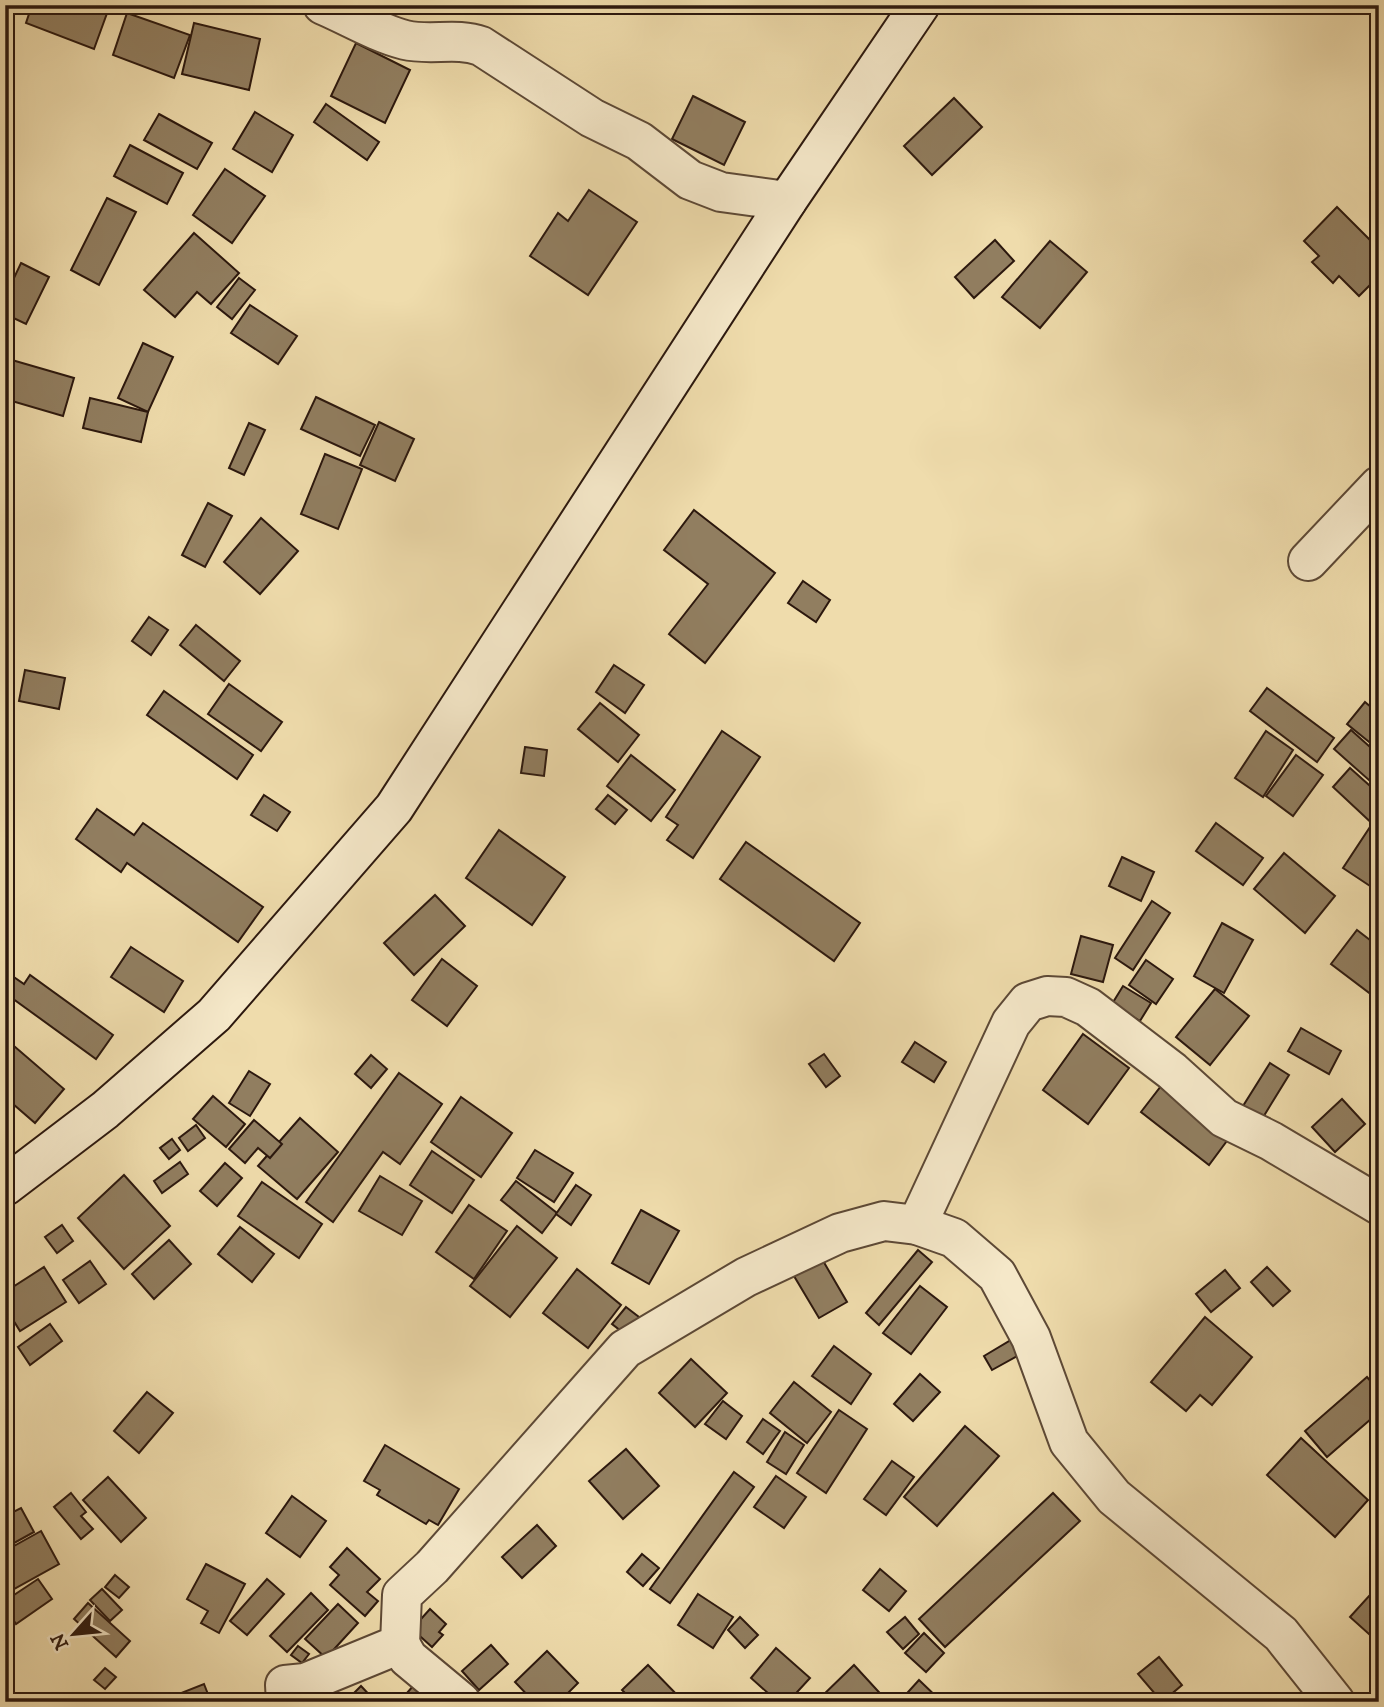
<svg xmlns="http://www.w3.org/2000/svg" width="1384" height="1707" font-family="'IM FELL DW Pica',serif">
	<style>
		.building { fill: #917e60; stroke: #2c180e; stroke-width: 2 }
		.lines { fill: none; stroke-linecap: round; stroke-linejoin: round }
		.street-casing { stroke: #5d4936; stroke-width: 42 }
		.secondary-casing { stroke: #2c180e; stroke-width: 42 }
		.street { stroke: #f5e8c9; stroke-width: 38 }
		.secondary { stroke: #f5e8c9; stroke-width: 38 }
	</style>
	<rect width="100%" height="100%" fill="#efdcac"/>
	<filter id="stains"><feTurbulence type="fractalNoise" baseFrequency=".00286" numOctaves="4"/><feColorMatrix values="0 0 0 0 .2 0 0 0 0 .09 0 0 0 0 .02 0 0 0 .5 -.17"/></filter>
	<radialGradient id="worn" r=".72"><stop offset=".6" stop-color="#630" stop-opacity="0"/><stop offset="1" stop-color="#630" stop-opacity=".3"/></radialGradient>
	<g class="building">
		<polygon points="32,5 110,5 94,49 26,23"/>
		<polygon points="127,13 190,35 174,78 113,55"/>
		<polygon points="194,23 260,39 249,90 182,74"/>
		<polygon points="356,43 410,70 385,123 331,96"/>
		<polygon points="693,96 745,122 724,165 672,139"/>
		<polygon points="954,98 982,127 932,175 904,146"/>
		<polygon points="326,104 379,142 367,160 314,122"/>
		<polygon points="255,112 293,135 272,172 233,149"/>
		<polygon points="159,114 212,143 197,169 144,140"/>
		<polygon points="130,145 183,173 167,204 114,176"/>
		<polygon points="225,169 265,196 232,243 193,215"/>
		<polygon points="589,190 637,222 588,295 530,256 558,213 568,221"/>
		<polygon points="107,198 136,212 99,285 71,270"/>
		<polygon points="1337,207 1379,249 1379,276 1359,296 1339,276 1333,283 1312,262 1319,256 1304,241"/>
		<polygon points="194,233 239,273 211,304 197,292 175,317 144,290"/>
		<polygon points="995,240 1014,261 974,298 955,277"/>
		<polygon points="1050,241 1087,272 1040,328 1002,297"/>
		<polygon points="21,263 49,277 26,324 5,314 5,297"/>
		<polygon points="239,278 255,290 232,319 217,307"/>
		<polygon points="250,305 297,336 278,364 231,333"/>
		<polygon points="143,343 173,357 148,412 118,398"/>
		<polygon points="5,358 74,378 63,416 5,399"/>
		<polygon points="316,397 375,425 360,456 301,429"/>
		<polygon points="90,398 148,412 141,442 83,428"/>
		<polygon points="379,422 414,439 395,481 360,465"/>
		<polygon points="249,423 265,430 244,475 229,468"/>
		<polygon points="325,454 362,469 338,529 301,514"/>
		<polygon points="208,503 232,516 205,567 182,555"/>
		<polygon points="694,510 775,573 705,663 669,634 708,584 664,550"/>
		<polygon points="261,518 298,551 260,594 224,562"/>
		<polygon points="803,581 830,600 816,622 788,603"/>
		<polygon points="149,617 168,630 151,655 132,641"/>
		<polygon points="196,625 240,661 224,681 180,645"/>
		<polygon points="614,665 644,685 625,713 596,692"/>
		<polygon points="25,670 65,678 59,709 19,701"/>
		<polygon points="229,684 282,722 261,751 208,714"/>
		<polygon points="1267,688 1334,738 1317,762 1250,711"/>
		<polygon points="164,691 253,755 237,779 147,715"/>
		<polygon points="1365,702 1379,714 1379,750 1347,724"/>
		<polygon points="600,703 639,735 618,762 578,729"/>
		<polygon points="1351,730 1379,755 1379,772 1370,781 1334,749"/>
		<polygon points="722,731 760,757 693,858 667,840 678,825 666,817"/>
		<polygon points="1266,731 1293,750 1263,797 1235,778"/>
		<polygon points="525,747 547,750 544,776 521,773"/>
		<polygon points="631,755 675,790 651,821 607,786"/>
		<polygon points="1296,755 1323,775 1293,816 1266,796"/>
		<polygon points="1350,768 1379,794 1377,828 1333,787"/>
		<polygon points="264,795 290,812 277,831 251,815"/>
		<polygon points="608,795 627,810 615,824 596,809"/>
		<polygon points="97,809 134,835 143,823 263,907 238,942 127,863 121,872 76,839"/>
		<polygon points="1216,823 1263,858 1243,885 1196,851"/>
		<polygon points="1372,824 1379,829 1379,892 1343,868"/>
		<polygon points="499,830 565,877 532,925 466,878"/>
		<polygon points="746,842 860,923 834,961 720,879"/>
		<polygon points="1284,853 1335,896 1305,933 1254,889"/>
		<polygon points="1122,857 1154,872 1141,901 1109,886"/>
		<polygon points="435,895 465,926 414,975 384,943"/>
		<polygon points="1152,901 1170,913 1133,970 1115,958"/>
		<polygon points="1222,923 1253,940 1224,993 1194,976"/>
		<polygon points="1357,930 1379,947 1379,986 1372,995 1331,964"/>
		<polygon points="1081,936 1113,945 1103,982 1071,974"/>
		<polygon points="131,947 183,981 164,1012 111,977"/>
		<polygon points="442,959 477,986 447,1026 412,1000"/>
		<polygon points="1146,960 1173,979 1156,1004 1129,985"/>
		<polygon points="8,973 24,984 30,975 113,1035 96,1059 5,993"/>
		<polygon points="1123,986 1151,1003 1140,1021 1112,1004"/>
		<polygon points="1215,989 1249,1016 1210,1065 1176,1037"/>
		<polygon points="1301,1028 1341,1051 1329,1074 1288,1051"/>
		<polygon points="1083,1034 1129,1068 1088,1124 1043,1090"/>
		<polygon points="7,1040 64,1089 35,1123 5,1097"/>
		<polygon points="915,1042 946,1062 934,1082 902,1062"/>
		<polygon points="824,1054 840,1076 826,1087 809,1064"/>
		<polygon points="371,1055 387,1069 371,1088 355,1074"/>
		<polygon points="1270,1063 1289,1075 1262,1119 1243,1106"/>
		<polygon points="249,1071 270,1084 250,1116 229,1103"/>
		<polygon points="399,1073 442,1104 400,1164 383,1152 333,1222 306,1202"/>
		<polygon points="1168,1077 1235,1130 1209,1165 1141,1112"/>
		<polygon points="213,1096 245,1124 226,1147 193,1119"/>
		<polygon points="461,1097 512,1133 481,1177 431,1142"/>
		<polygon points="1342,1099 1365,1124 1335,1152 1312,1127"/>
		<polygon points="300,1118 338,1152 297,1199 258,1166"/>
		<polygon points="254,1120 282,1144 270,1158 258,1148 245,1163 229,1149"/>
		<polygon points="196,1125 205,1138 188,1151 179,1138"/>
		<polygon points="172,1139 180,1150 169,1159 160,1148"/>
		<polygon points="535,1150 573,1173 554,1202 517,1178"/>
		<polygon points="432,1151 474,1180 452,1213 410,1185"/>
		<polygon points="180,1162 188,1174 162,1193 154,1181"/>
		<polygon points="225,1163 242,1178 217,1206 200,1191"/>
		<polygon points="124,1175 170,1226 124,1269 78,1218"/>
		<polygon points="380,1176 422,1201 402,1235 359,1211"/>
		<polygon points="516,1181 557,1213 542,1233 501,1200"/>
		<polygon points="262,1182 322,1224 299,1258 238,1216"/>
		<polygon points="576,1185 591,1195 571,1225 556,1214"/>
		<polygon points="469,1205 507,1231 474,1279 436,1252"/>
		<polygon points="641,1210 679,1231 649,1284 612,1263"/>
		<polygon points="62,1225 73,1241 57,1253 45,1237"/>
		<polygon points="517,1226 557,1258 510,1317 470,1286"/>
		<polygon points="240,1227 274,1254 252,1282 218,1254"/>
		<polygon points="169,1240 191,1264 154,1299 132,1274"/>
		<polygon points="918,1250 932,1262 879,1325 866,1313"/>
		<polygon points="822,1259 847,1302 819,1318 794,1276"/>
		<polygon points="90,1261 106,1284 79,1303 63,1280"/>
		<polygon points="44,1267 66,1302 20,1331 5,1307 5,1292"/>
		<polygon points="1267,1267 1290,1291 1273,1306 1251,1282"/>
		<polygon points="577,1269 621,1305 588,1348 543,1313"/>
		<polygon points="1225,1270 1240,1288 1211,1312 1196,1294"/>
		<polygon points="920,1286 947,1307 911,1354 883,1333"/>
		<polygon points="626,1307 648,1324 634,1341 612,1324"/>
		<polygon points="1205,1317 1252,1357 1212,1405 1200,1395 1186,1411 1151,1382"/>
		<polygon points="50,1324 62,1341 30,1365 18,1347"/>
		<polygon points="1011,1340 1019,1355 992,1370 984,1356"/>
		<polygon points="834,1346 871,1374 851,1404 812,1376"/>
		<polygon points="691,1359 727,1393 695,1427 659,1393"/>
		<polygon points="920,1374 940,1392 913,1421 894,1404"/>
		<polygon points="1367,1377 1379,1391 1379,1412 1327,1457 1305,1431"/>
		<polygon points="794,1382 831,1412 807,1443 770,1413"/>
		<polygon points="147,1392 173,1413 139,1453 114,1431"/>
		<polygon points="723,1401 742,1416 726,1439 705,1424"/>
		<polygon points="839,1410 867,1429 826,1493 797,1473"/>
		<polygon points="763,1419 780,1431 763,1454 747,1442"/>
		<polygon points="965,1426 999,1456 937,1526 904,1497"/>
		<polygon points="785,1432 804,1445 786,1474 767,1462"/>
		<polygon points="1301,1438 1368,1500 1335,1537 1267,1475"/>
		<polygon points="385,1445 459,1489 438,1525 429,1520 426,1524 377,1495 380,1490 364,1481"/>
		<polygon points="626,1449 659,1486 623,1519 589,1481"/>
		<polygon points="892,1461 914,1477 886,1515 864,1499"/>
		<polygon points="734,1472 754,1487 670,1603 650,1589"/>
		<polygon points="776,1476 806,1497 784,1528 754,1507"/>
		<polygon points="108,1477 146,1518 121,1542 83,1500"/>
		<polygon points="71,1493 86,1512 81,1516 93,1529 81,1539 54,1507"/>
		<polygon points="1053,1493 1080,1521 945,1647 919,1619"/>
		<polygon points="292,1496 326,1521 300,1557 266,1533"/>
		<polygon points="21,1508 34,1532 5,1548 5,1516"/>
		<polygon points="537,1525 556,1546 522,1578 502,1557"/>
		<polygon points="41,1531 59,1564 5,1594 5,1551"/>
		<polygon points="347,1548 380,1579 367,1592 378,1601 365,1616 330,1585 339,1575 330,1567"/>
		<polygon points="642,1554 659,1568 643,1586 627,1572"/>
		<polygon points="206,1564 245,1584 219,1633 201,1623 208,1611 187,1599"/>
		<polygon points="880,1569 906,1591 889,1611 863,1590"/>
		<polygon points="115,1575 129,1587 119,1598 105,1587"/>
		<polygon points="38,1579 52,1599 16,1624 5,1607 5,1601"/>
		<polygon points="267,1579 284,1594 247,1635 230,1621"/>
		<polygon points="1379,1585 1379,1643 1350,1617"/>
		<polygon points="102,1589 122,1610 110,1621 90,1600"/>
		<polygon points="311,1593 328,1610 287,1652 270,1636"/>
		<polygon points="698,1594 733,1617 713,1648 678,1625"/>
		<polygon points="88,1603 130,1641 116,1657 74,1619"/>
		<polygon points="338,1604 358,1623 326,1658 305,1639"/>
		<polygon points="430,1609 446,1624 439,1632 443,1635 432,1647 412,1629"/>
		<polygon points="740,1617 758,1635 745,1648 728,1630"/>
		<polygon points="905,1617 919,1634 903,1649 887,1632"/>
		<polygon points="924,1633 944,1653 926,1672 905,1653"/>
		<polygon points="491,1645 508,1664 479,1690 462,1671"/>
		<polygon points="298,1646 309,1654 302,1663 291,1655"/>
		<polygon points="776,1648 810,1678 788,1702 778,1702 751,1678"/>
		<polygon points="547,1651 578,1683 559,1702 534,1702 515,1682"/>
		<polygon points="1159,1657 1182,1685 1162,1702 1138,1674"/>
		<polygon points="648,1665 684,1702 634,1702 622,1690"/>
		<polygon points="854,1665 888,1702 820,1702 818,1700"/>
		<polygon points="105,1668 116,1677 105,1689 94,1680"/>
		<polygon points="421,1677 446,1702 399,1702"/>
		<polygon points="919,1680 942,1702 899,1702"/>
		<polygon points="204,1684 211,1702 173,1702 171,1697"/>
		<polygon points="361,1686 376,1702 345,1702"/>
	</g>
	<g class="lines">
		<g class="street-casing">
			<g id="street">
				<path d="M 323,5 C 349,16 377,33 405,40 C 431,46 456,37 481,46 L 592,118 L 639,141 L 690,180 L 721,192 L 787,201"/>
				<polyline points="1308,561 1379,486"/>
				<polyline points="917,1225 1011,1023 1028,1002 1047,996 1066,997 1088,1007 1172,1071 1224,1118 1271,1141 1379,1205"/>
				<polyline points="400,1644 408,1658 461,1702"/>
				<polyline points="286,1702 285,1685 305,1683 400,1644 402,1595 432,1567 625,1349 746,1277 840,1233 884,1221 917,1225 954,1238 997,1275 1031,1338 1069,1442 1114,1497 1281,1634 1335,1702"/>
			</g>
		</g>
		<g class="secondary-casing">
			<polyline id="secondary" points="5,1186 105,1110 214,1015 394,808 787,201 920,5"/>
		</g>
		<use href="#street" class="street"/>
		<use href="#secondary" class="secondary"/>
	</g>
	<rect width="1384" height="1707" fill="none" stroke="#efdcac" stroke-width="28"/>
	<rect x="7" y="7" width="1370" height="1693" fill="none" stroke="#2c180e" stroke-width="3.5"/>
	<rect x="14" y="14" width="1356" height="1679" fill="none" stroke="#2c180e" stroke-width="2"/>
	<g transform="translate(74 1634) rotate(243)" stroke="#f5e8c9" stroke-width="5" paint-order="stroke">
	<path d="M0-5L12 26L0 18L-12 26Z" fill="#2c180e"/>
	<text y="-10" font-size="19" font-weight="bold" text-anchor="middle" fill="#2c180e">N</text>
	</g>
	<rect width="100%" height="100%" filter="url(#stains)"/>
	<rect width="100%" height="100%" fill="url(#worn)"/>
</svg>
